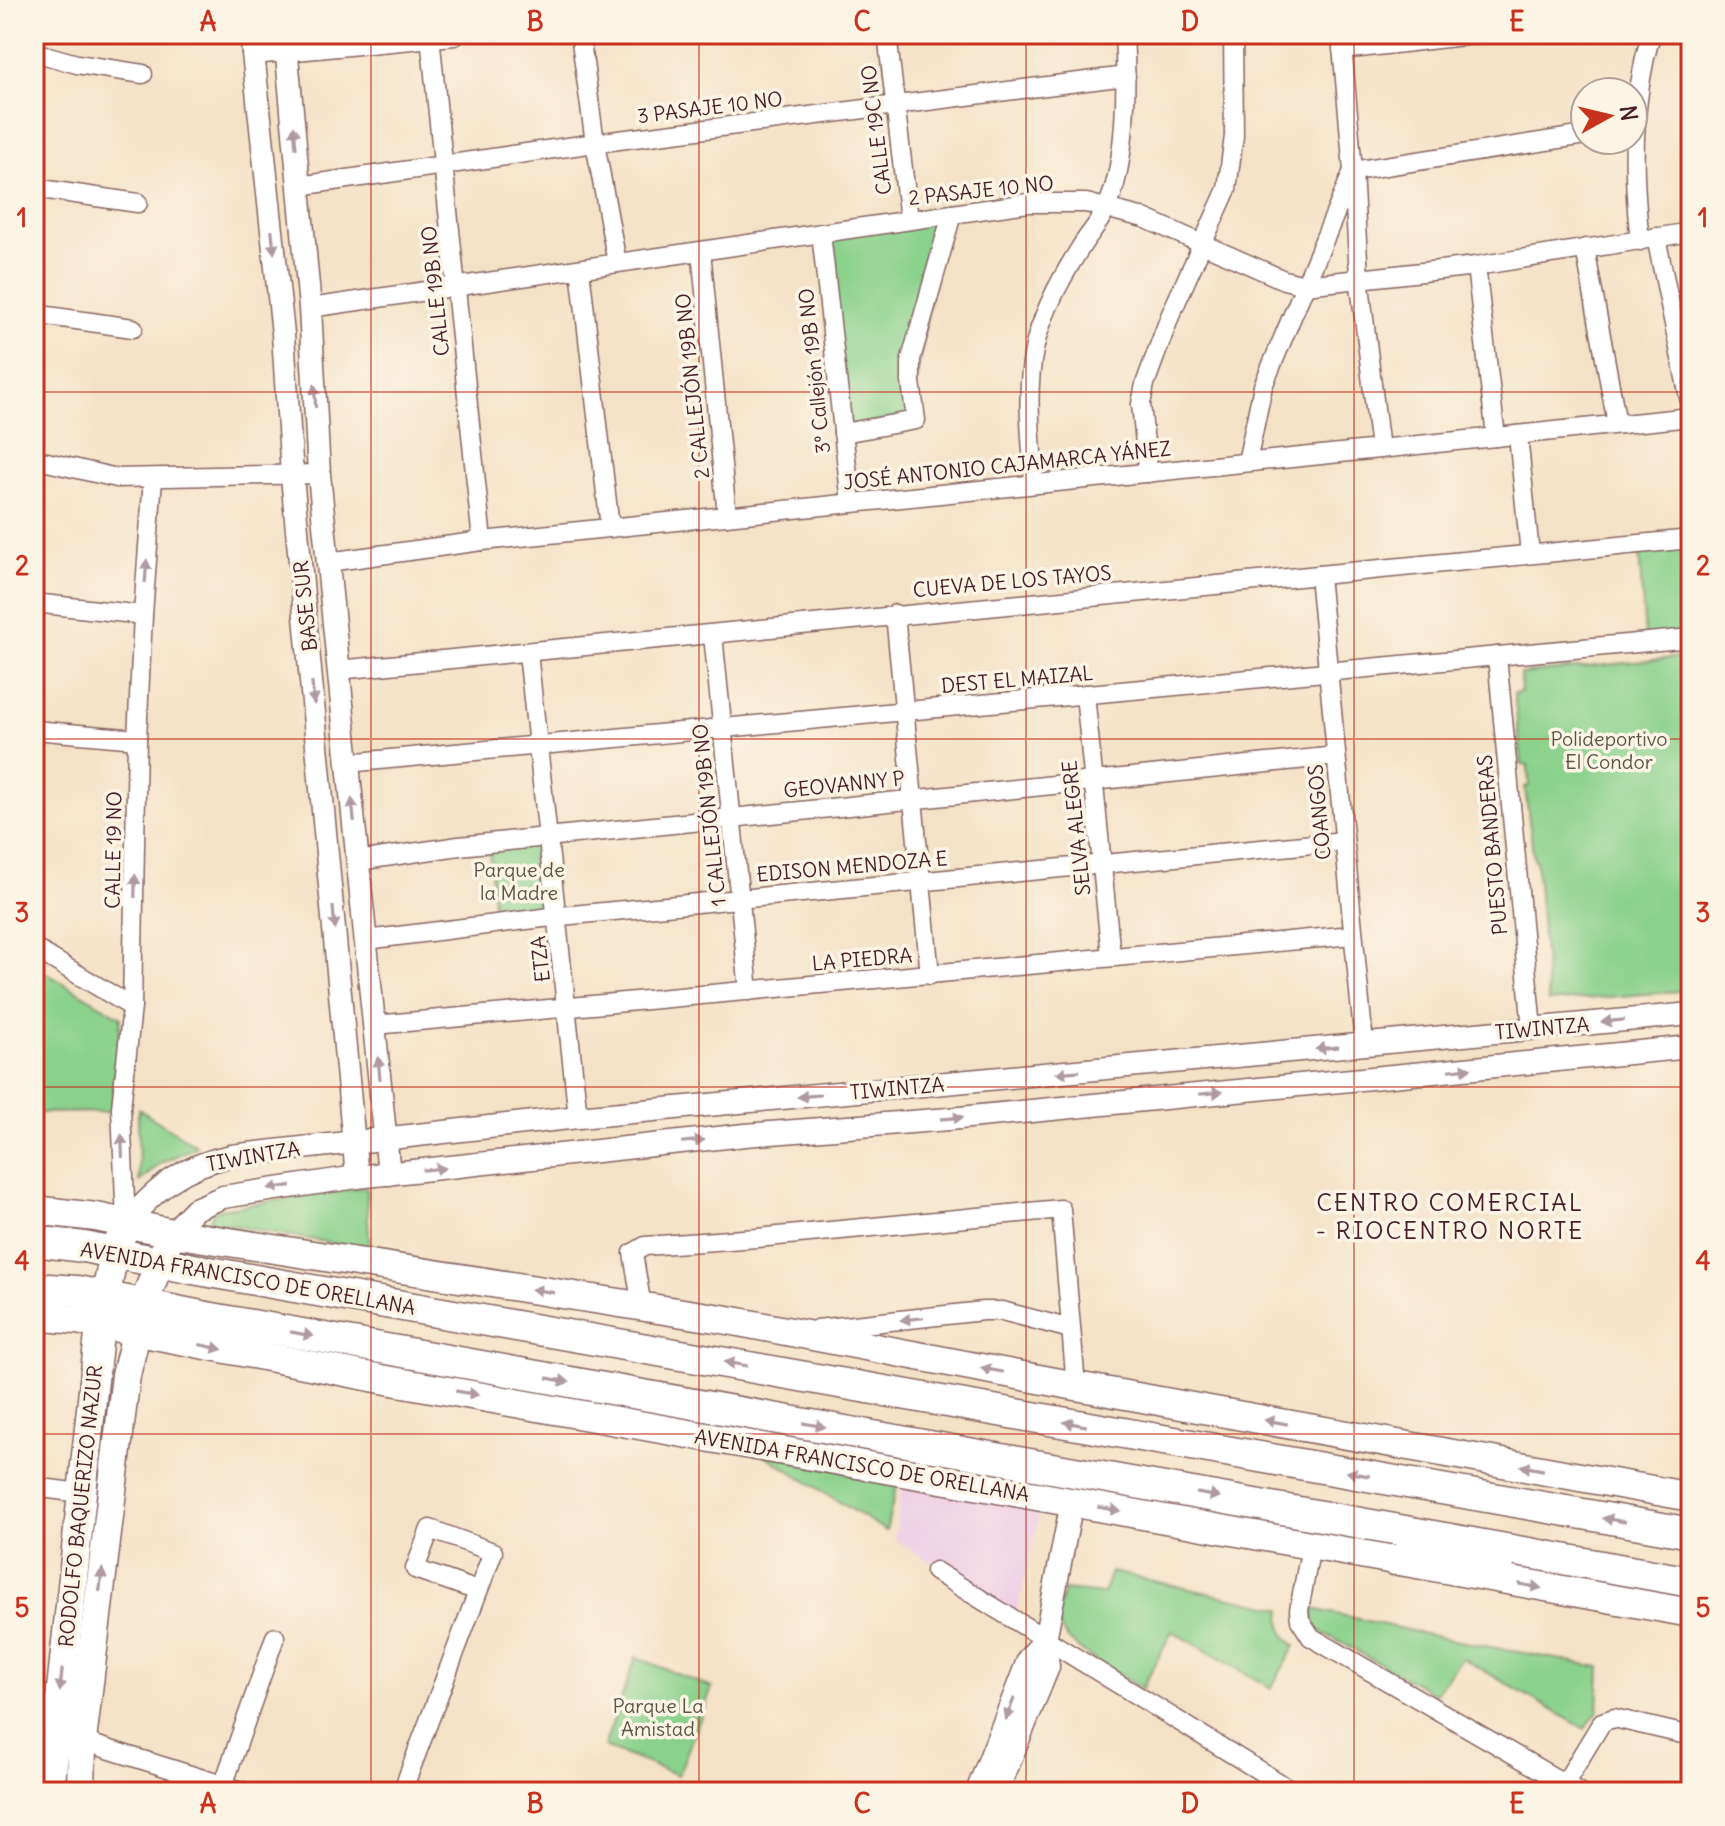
<svg xmlns="http://www.w3.org/2000/svg" width="1725" height="1826" font-family="Delius,sans-serif">
	<style>
		.built { fill: #f0d0e5 }
		.green { fill: #8ad18b; stroke: #6a785b; stroke-width: 2 }
		.lines { fill: none; stroke-linecap: round; stroke-linejoin: round }
		.minor-casing { stroke: #866361; stroke-width: 21 }
		.tertiary-casing { stroke: #866361; stroke-width: 25 }
		.primary-casing { stroke: #866361; stroke-width: 31 }
		.trunk-casing { stroke: #866361; stroke-width: 33 }
		.minor { stroke: #fff; stroke-width: 18 }
		.tertiary { stroke: #fff; stroke-width: 22 }
		.primary { stroke: #fff; stroke-width: 28 }
		.trunk { stroke: #fff; stroke-width: 30 }
		.oneway { fill: #ae9aa0 }
		.grid { fill: none; stroke: #c8321e; stroke-width: 2; stroke-opacity: 0.55 }
		.labels { text-anchor: middle; dominant-baseline: central; stroke-width: 7; stroke-linejoin: round; paint-order: stroke }
		.street-label { font-size: 20px; fill: #4a1f2b; stroke: #fcf5e5 }
		.park-label { font-size: 20px; fill: #5d5448; stroke: #fcf5e5 }
		.quarter-label { font-size: 24px; letter-spacing: 2px; fill: #4a1f2b; stroke: #fcf5e5 }
		.neatline { fill: none; stroke: #c8321e; stroke-width: 3 }
		.grid-label { font-size: 26px; text-anchor: middle; font-weight: bold; fill: #c8321e }
	</style>
	<rect width="100%" height="100%" fill="#fcf5e5"/>
	<filter id="ink" filterUnits="userSpaceOnUse"><feTurbulence type="fractalNoise" baseFrequency=".0125" numOctaves="2"/><feDisplacementMap in="SourceGraphic" scale="16" xChannelSelector="R" yChannelSelector="G"/><feConvolveMatrix kernelMatrix="1 2 1 2 8 2 1 2 1" color-interpolation-filters="sRGB"/></filter>
	<filter id="wash" filterUnits="userSpaceOnUse"><feTurbulence type="fractalNoise" baseFrequency=".006" numOctaves="4" result="noise"/><feDisplacementMap in="SourceGraphic" scale="32" xChannelSelector="R" yChannelSelector="G"/><feGaussianBlur stdDeviation="1.8" result="paint"/><feColorMatrix in="noise" values="0 0 0 0 0 0 0 0 0 0 0 0 0 0 0 0 0 1.4 0 .05"/><feComposite in="paint" operator="in"/></filter>
	<g filter="url(#wash)">
		<rect width="100%" height="100%" fill="#f4e2c6"/>
		<polygon class="built" points="903,1483 1041,1509 1016,1615 894,1539"/>
		<g class="green">
			<polygon points="943,219 910,418 847,426 826,236"/>
			<polygon points="1691,546 1691,633 1645,637 1639,550"/>
			<polygon points="1691,656 1691,990 1548,1002 1536,860 1534,860 1525,787 1529,786 1528,765 1522,765 1514,693 1521,692 1520,674"/>
			<polygon points="543,840 551,917 494,920 489,843"/>
			<polygon points="34,966 121,1017 111,1112 34,1113"/>
			<polygon points="138,1109 197,1146 161,1163 139,1182"/>
			<polygon points="366,1187 370,1250 209,1221 214,1210"/>
			<polygon points="755,1449 897,1483 886,1531"/>
			<path d="M 1111,1572 L 1282,1609 C 1280,1626 1281,1635 1295,1646 L 1271,1688 L 1172,1631 L 1142,1689 C 1122,1676 1061,1646 1058,1621 C 1056,1612 1062,1599 1064,1590 L 1103,1594 Z"/>
			<polygon points="1313,1609 1447,1639 1600,1667 1598,1711 1585,1729 1462,1658 1435,1694 1318,1630 1313,1623"/>
			<polygon points="636,1657 712,1688 678,1775 604,1747"/>
		</g>
	</g>
	<g filter="url(#ink)">
		<g class="lines">
			<g class="minor-casing">
				<g id="minor">
					<polyline points="580,34 595,143 617,263"/>
					<polyline points="887,34 909,220"/>
					<polyline points="1341,34 1353,171 1359,277 1380,449"/>
					<polyline points="430,36 482,541"/>
					<polyline points="1342,50 1481,34"/>
					<polyline points="34,52 77,64 143,74"/>
					<polyline points="299,186 595,143 1126,76"/>
					<polyline points="34,188 138,203"/>
					<polyline points="821,233 851,503"/>
					<polyline points="1656,237 1691,407"/>
					<path d="M 1640,241 C 1632,171 1631,103 1651,34"/>
					<polyline points="1585,248 1617,424"/>
					<polyline points="701,251 727,516"/>
					<polyline points="1476,266 1496,437"/>
					<polyline points="580,269 610,528"/>
					<polyline points="310,308 1028,203 1086,203 1144,218 1284,280 1305,285 1476,266 1691,232"/>
					<polyline points="34,314 133,328"/>
					<polyline points="843,433 916,420 911,382 911,359 952,214"/>
					<polyline points="1518,435 1530,554"/>
					<polyline points="34,459 117,478 319,474"/>
					<polyline points="1247,462 1263,386 1353,171 1585,135"/>
					<polyline points="1148,473 1141,404 1145,384 1170,316 1227,189 1234,136 1233,34"/>
					<path d="M 1034,484 C 1032,440 1025,394 1034,350 C 1041,315 1060,280 1079,250 C 1087,236 1099,224 1106,209 C 1127,167 1127,82 1124,34"/>
					<polyline points="328,562 482,541 1691,417"/>
					<polyline points="1319,575 1364,1044"/>
					<polyline points="34,603 143,615"/>
					<polyline points="895,614 930,975"/>
					<polyline points="713,635 749,991"/>
					<polyline points="528,653 578,1117"/>
					<polyline points="1497,656 1532,1029"/>
					<polyline points="338,670 1691,539"/>
					<polyline points="1085,694 1111,957"/>
					<polyline points="34,730 137,739"/>
					<polyline points="347,763 1691,638"/>
					<polyline points="358,861 459,846 1336,756"/>
					<polyline points="366,940 551,917 1344,841"/>
					<polyline points="34,948 132,1007"/>
					<polyline points="375,1025 1353,935"/>
					<polyline points="126,1223 121,1108 132,1007 137,739 143,615 153,478"/>
					<polyline points="642,1307 633,1253 645,1246 757,1238 1061,1209 1076,1386"/>
					<polyline points="817,1329 983,1311 1002,1311 1071,1329"/>
					<polyline points="34,1487 80,1493"/>
					<polyline points="1311,1546 1299,1610 1300,1620 1311,1637 1579,1792"/>
					<polyline points="935,1571 1294,1792"/>
					<polyline points="82,1741 245,1792"/>
					<polyline points="224,1783 275,1637"/>
					<polyline points="1565,1783 1602,1722 1614,1718 1691,1736"/>
					<polyline points="402,1792 493,1552 430,1529 415,1569 478,1591"/>
				</g>
			</g>
			<g class="tertiary-casing">
				<g id="tertiary">
					<polyline points="251,34 283,334 292,476 357,1177"/>
					<polyline points="285,34 310,308 319,474 389,1174"/>
					<polyline points="253,53 454,34"/>
					<path d="M 126,1223 C 158,1187 182,1166 231,1156 L 578,1117 L 1691,1014"/>
					<polyline points="172,1233 195,1209 223,1197 357,1177 745,1135 949,1119 1691,1047"/>
					<polyline points="977,1792 1029,1658 1045,1640"/>
					<polyline points="997,1792 1048,1667 1045,1640 1072,1502"/>
				</g>
			</g>
			<g class="primary-casing">
				<g id="primary">
					<polyline points="34,1210 96,1217 172,1233 728,1320 1076,1386 1691,1497"/>
					<polyline points="34,1316 77,1320 387,1380 1691,1613"/>
					<polyline points="50,1792 100,1325 114,1253 123,1232"/>
					<polyline points="81,1792 82,1741 126,1375 143,1305 168,1241"/>
				</g>
			</g>
			<g class="trunk-casing">
				<g id="trunk">
					<polyline points="34,1241 84,1247 193,1269 1691,1533"/>
					<polyline points="34,1288 77,1291 201,1316 1691,1582"/>
					<polyline points="1394,1560 1500,1560"/>
				</g>
			</g>
			<use href="#minor" class="minor"/>
			<use href="#tertiary" class="tertiary"/>
			<use href="#primary" class="primary"/>
			<use href="#trunk" class="trunk"/>
		</g>
		<defs><path id="oneway-solid" d="M-6-.8H1V-3.2L6.5 0L1 3.2V.8H-6Z" transform="scale(2)"/></defs>
		<g class="oneway">
			<use href="#oneway-solid" transform="translate(295 137) rotate(-95)"/>
			<use href="#oneway-solid" transform="translate(273 242) rotate(84)"/>
			<use href="#oneway-solid" transform="translate(315 396) rotate(-93)"/>
			<use href="#oneway-solid" transform="translate(146 571) rotate(-86)"/>
			<use href="#oneway-solid" transform="translate(313 693) rotate(84)"/>
			<use href="#oneway-solid" transform="translate(353 810) rotate(-96)"/>
			<use href="#oneway-solid" transform="translate(135 886) rotate(-89)"/>
			<use href="#oneway-solid" transform="translate(334 918) rotate(85)"/>
			<use href="#oneway-solid" transform="translate(1613 1021) rotate(175)"/>
			<use href="#oneway-solid" transform="translate(1327 1048) rotate(175)"/>
			<use href="#oneway-solid" transform="translate(379 1068) rotate(-95)"/>
			<use href="#oneway-solid" transform="translate(1460 1069) rotate(-6)"/>
			<use href="#oneway-solid" transform="translate(1068 1072) rotate(175)"/>
			<use href="#oneway-solid" transform="translate(1211 1093) rotate(-6)"/>
			<use href="#oneway-solid" transform="translate(809 1096) rotate(175)"/>
			<use href="#oneway-solid" transform="translate(952 1118) rotate(-5)"/>
			<use href="#oneway-solid" transform="translate(693 1141) rotate(-6)"/>
			<use href="#oneway-solid" transform="translate(122 1146) rotate(-92)"/>
			<use href="#oneway-solid" transform="translate(434 1169) rotate(-6)"/>
			<use href="#oneway-solid" transform="translate(280 1187) rotate(173)"/>
			<use href="#oneway-solid" transform="translate(543 1291) rotate(-171)"/>
			<use href="#oneway-solid" transform="translate(912 1319) rotate(174)"/>
			<use href="#oneway-solid" transform="translate(302 1334) rotate(10)"/>
			<use href="#oneway-solid" transform="translate(211 1347) rotate(12)"/>
			<use href="#oneway-solid" transform="translate(736 1364) rotate(-170)"/>
			<use href="#oneway-solid" transform="translate(992 1370) rotate(-169)"/>
			<use href="#oneway-solid" transform="translate(558 1380) rotate(10)"/>
			<use href="#oneway-solid" transform="translate(467 1393) rotate(10)"/>
			<use href="#oneway-solid" transform="translate(1276 1422) rotate(-170)"/>
			<use href="#oneway-solid" transform="translate(1075 1424) rotate(-170)"/>
			<use href="#oneway-solid" transform="translate(814 1425) rotate(10)"/>
			<use href="#oneway-solid" transform="translate(1532 1468) rotate(-170)"/>
			<use href="#oneway-solid" transform="translate(1358 1474) rotate(-170)"/>
			<use href="#oneway-solid" transform="translate(1208 1495) rotate(10)"/>
			<use href="#oneway-solid" transform="translate(1109 1509) rotate(10)"/>
			<use href="#oneway-solid" transform="translate(1614 1520) rotate(-170)"/>
			<use href="#oneway-solid" transform="translate(101 1580) rotate(-83)"/>
			<use href="#oneway-solid" transform="translate(1530 1586) rotate(11)"/>
			<use href="#oneway-solid" transform="translate(61 1680) rotate(96)"/>
			<use href="#oneway-solid" transform="translate(1010 1709) rotate(111)"/>
		</g>
	</g>
	<path class="grid" d="M 371,34 L 371,1792M 699,34 L 699,1792M 1026,34 L 1026,1792M 1354,34 L 1354,1792M 34,392 L 1691,392M 34,739 L 1691,739M 34,1087 L 1691,1087M 34,1434 L 1691,1434"/>
	<g class="labels">
		<g class="street-label">
			<text transform="translate(710 107) rotate(-7)">3 PASAJE 10 NO</text>
			<text transform="translate(876 130) rotate(-97)">CALLE 19C NO</text>
			<text transform="translate(981 190) rotate(-6)">2 PASAJE 10 NO</text>
			<text transform="translate(435 291) rotate(-96)">CALLE 19B NO</text>
			<text transform="translate(814 371) rotate(-96)">3º Callejón 19B NO</text>
			<text transform="translate(692 386) rotate(-96)">2 CALLEJÓN 19B NO</text>
			<text transform="translate(1007 465) rotate(-6)">JOSÉ ANTONIO CAJAMARCA YÁNEZ</text>
			<text transform="translate(1012 581) rotate(-5)">CUEVA DE LOS TAYOS</text>
			<text transform="translate(305 606) rotate(-96)">BASE SUR</text>
			<text transform="translate(1017 679) rotate(-5)">DEST EL MAIZAL</text>
			<text transform="translate(844 784) rotate(-6)">GEOVANNY P</text>
			<text transform="translate(1319 812) rotate(-95)">COANGOS</text>
			<text transform="translate(709 815) rotate(-96)">1 CALLEJÓN 19B NO</text>
			<text transform="translate(1076 828) rotate(-96)">SELVA ALEGRE</text>
			<text transform="translate(1492 845) rotate(-95)">PUESTO BANDERAS</text>
			<text transform="translate(113 850) rotate(-89)">CALLE 19 NO</text>
			<text transform="translate(852 866) rotate(-5)">EDISON MENDOZA E</text>
			<text transform="translate(540 959) rotate(-96)">ETZA</text>
			<text transform="translate(862 959) rotate(-5)">LA PIEDRA</text>
			<text transform="translate(1542 1028) rotate(-5)">TIWINTZA</text>
			<text transform="translate(897 1088) rotate(-5)">TIWINTZA</text>
			<text transform="translate(253 1156) rotate(-10)">TIWINTZA</text>
			<text transform="translate(248 1278) rotate(10)">AVENIDA FRANCISCO DE ORELLANA</text>
			<text transform="translate(862 1465) rotate(10)">AVENIDA FRANCISCO DE ORELLANA</text>
			<text transform="translate(80 1506) rotate(-84)">RODOLFO BAQUERIZO NAZUR</text>
		</g>
		<g class="park-label">
			<text x="1609" y="738">Polideportivo<tspan x="1609" dy="23">El Condor</tspan></text>
			<text x="519" y="869">Parque de<tspan x="519" dy="23">la Madre</tspan></text>
			<text x="658" y="1705">Parque La<tspan x="658" dy="23">Amistad</tspan></text>
		</g>
		<g class="quarter-label">
			<text x="1450" y="1202">CENTRO COMERCIAL<tspan x="1450" dy="28">- RIOCENTRO NORTE</tspan></text>
		</g>
	</g>
	<rect width="1725" height="1826" fill="none" stroke="#fcf5e5" stroke-width="88"/>
	<g transform="translate(1609 116) rotate(82)"><circle r="38" fill="#fcf5e5" stroke="#b59f9b" stroke-width="2"/>
	<path d="M0-6L14 30L0 20L-14 30Z" fill="#c8321e"/>
	<text y="-12" font-size="22" font-weight="bold" text-anchor="middle" fill="#4a1f2b">N</text>
	</g>
	<rect x="44" y="44" width="1637" height="1738" class="neatline"/>
	<g class="grid-label">
		<text x="208" y="31">A</text>
		<text x="535" y="31">B</text>
		<text x="862" y="31">C</text>
		<text x="1190" y="31">D</text>
		<text x="1517" y="31">E</text>
		<text x="22" y="227">1</text>
		<text x="1703" y="227">1</text>
		<text x="22" y="575">2</text>
		<text x="1703" y="575">2</text>
		<text x="22" y="922">3</text>
		<text x="1703" y="922">3</text>
		<text x="22" y="1270">4</text>
		<text x="1703" y="1270">4</text>
		<text x="22" y="1617">5</text>
		<text x="1703" y="1617">5</text>
		<text x="208" y="1813">A</text>
		<text x="535" y="1813">B</text>
		<text x="862" y="1813">C</text>
		<text x="1190" y="1813">D</text>
		<text x="1517" y="1813">E</text>
	</g>
</svg>
